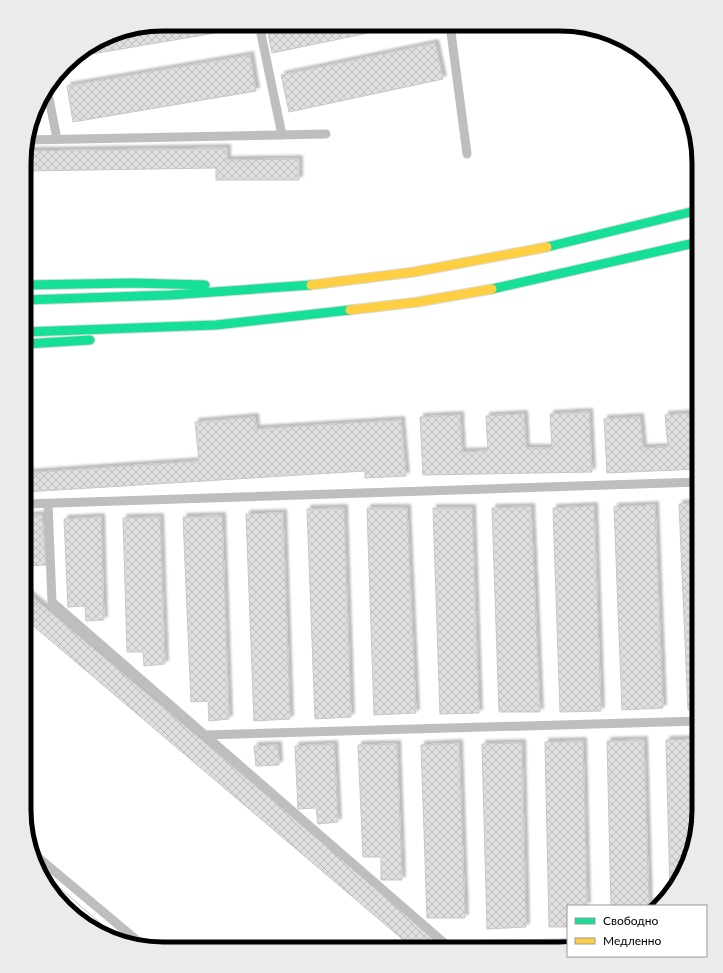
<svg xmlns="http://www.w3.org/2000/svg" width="723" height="973" font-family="Lato,sans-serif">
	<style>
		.building { fill: url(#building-cross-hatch); stroke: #c7c7c7; filter: url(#shadow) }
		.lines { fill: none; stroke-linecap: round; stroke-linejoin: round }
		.fast-casing { stroke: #dbdbdb; stroke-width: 11 }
		.slow-casing { stroke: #dbdbdb; stroke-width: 11 }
		.lane { stroke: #bebebe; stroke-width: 9 }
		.fast { stroke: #16e098; stroke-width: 9 }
		.slow { stroke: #ffcf43; stroke-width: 9 }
		.tram { stroke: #bebebe; stroke-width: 1 }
		.rim { fill: none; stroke: #000; stroke-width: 5 }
	</style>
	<defs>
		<pattern id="building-cross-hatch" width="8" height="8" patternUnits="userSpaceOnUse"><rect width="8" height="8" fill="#dfdfdf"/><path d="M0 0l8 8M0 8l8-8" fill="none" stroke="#bebebe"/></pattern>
		<filter id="shadow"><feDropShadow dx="3.5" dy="-3.5" stdDeviation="1" flood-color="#0004"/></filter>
	</defs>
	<rect width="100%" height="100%" fill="#fff"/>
	<g class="building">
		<polygon points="163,24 244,24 245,28 74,57 118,31"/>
		<polygon points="266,24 407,25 272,53"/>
		<polygon points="435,43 443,79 289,112 281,75"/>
		<polygon points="250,55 256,91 73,122 67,86"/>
		<polygon points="227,148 227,160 299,159 299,180 216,180 216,168 25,171 25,151"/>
		<polygon points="589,412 592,472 423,475 420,417 460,415 462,452 488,451 486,416 524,414 526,448 552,448 550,414"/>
		<polygon points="699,413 699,469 607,473 604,419 640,417 643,448 668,447 665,415"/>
		<polygon points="255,417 256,429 401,420 406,476 365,478 365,471 25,492 25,473 199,461 195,422"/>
		<polygon points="699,503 699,709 688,710 679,504"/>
		<polygon points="655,505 663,708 622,710 614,507"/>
		<polygon points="594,506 601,711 560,712 553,508"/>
		<polygon points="531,507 540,712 499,712 492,508"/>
		<polygon points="344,508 351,717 315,719 307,509"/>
		<polygon points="367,508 407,508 416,713 374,715"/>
		<polygon points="433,508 472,508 479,713 440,714"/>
		<polygon points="283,513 290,719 254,721 246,514"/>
		<polygon points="42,515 46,565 27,566 25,516"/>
		<polygon points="222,516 229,719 209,721 208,701 191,702 183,517"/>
		<polygon points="101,517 104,620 86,621 85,606 68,607 64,519"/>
		<polygon points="160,517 165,664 144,666 143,652 127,652 123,518"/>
		<polygon points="24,590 448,949 414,949 24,618"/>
		<polygon points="699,739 699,819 676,887 670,892 666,740"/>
		<polygon points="644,740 649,906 611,906 607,741"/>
		<polygon points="583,741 587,906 568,906 568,927 549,927 545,742"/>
		<polygon points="459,743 465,918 427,918 421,745"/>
		<polygon points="522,743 526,927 487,929 482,744"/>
		<polygon points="334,744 338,822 318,824 316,808 298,809 295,746"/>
		<polygon points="397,744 402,880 381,880 381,857 363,857 358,745"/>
		<polygon points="278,745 279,765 256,766 254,746"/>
	</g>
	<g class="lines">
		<g class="fast-casing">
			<g id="fast">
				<polyline points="547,247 699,210"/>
				<polyline points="25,285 133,283 205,285"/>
				<polyline points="492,289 699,242"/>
				<polyline points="25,300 171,295 311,285"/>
				<polyline points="25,332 216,325 350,310"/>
				<polyline points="25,344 90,340"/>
			</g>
		</g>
		<g class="slow-casing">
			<g id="slow">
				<polyline points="311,285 414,272 547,247"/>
				<polyline points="350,310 418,302 492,289"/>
			</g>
		</g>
		<g class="lane">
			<polyline points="259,24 282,135"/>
			<polyline points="450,25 467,154"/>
			<polyline points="47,88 57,139"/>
			<polyline points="27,140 326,134"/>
			<polyline points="25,504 699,482"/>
			<polyline points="48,504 52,602 451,949"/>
			<polyline points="205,735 699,721"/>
			<polyline points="34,854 146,948"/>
			<polyline points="447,945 568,943"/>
		</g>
		<use href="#fast" class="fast"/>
		<use href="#slow" class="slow"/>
		<polyline class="tram" points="38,869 115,936"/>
	</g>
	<path d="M0 0H723V973H0ZM163 31H560A132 132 0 0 1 692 163V810A132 132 0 0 1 560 942H163A132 132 0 0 1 31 810V163A132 132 0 0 1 163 31Z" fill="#ebebeb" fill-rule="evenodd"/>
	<path class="rim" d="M163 31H560A132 132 0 0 1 692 163V810A132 132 0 0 1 560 942H163A132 132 0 0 1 31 810V163A132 132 0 0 1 163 31Z"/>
	<rect x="567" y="905" width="140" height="52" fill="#ffffff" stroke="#999999"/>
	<rect x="575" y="918" width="20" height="6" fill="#16e098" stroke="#999999"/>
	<text x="603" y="925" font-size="12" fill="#000000">Свободно</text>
	<rect x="575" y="938" width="20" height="6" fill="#ffcf43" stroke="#999999"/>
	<text x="603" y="945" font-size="12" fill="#000000">Медленно</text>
</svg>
